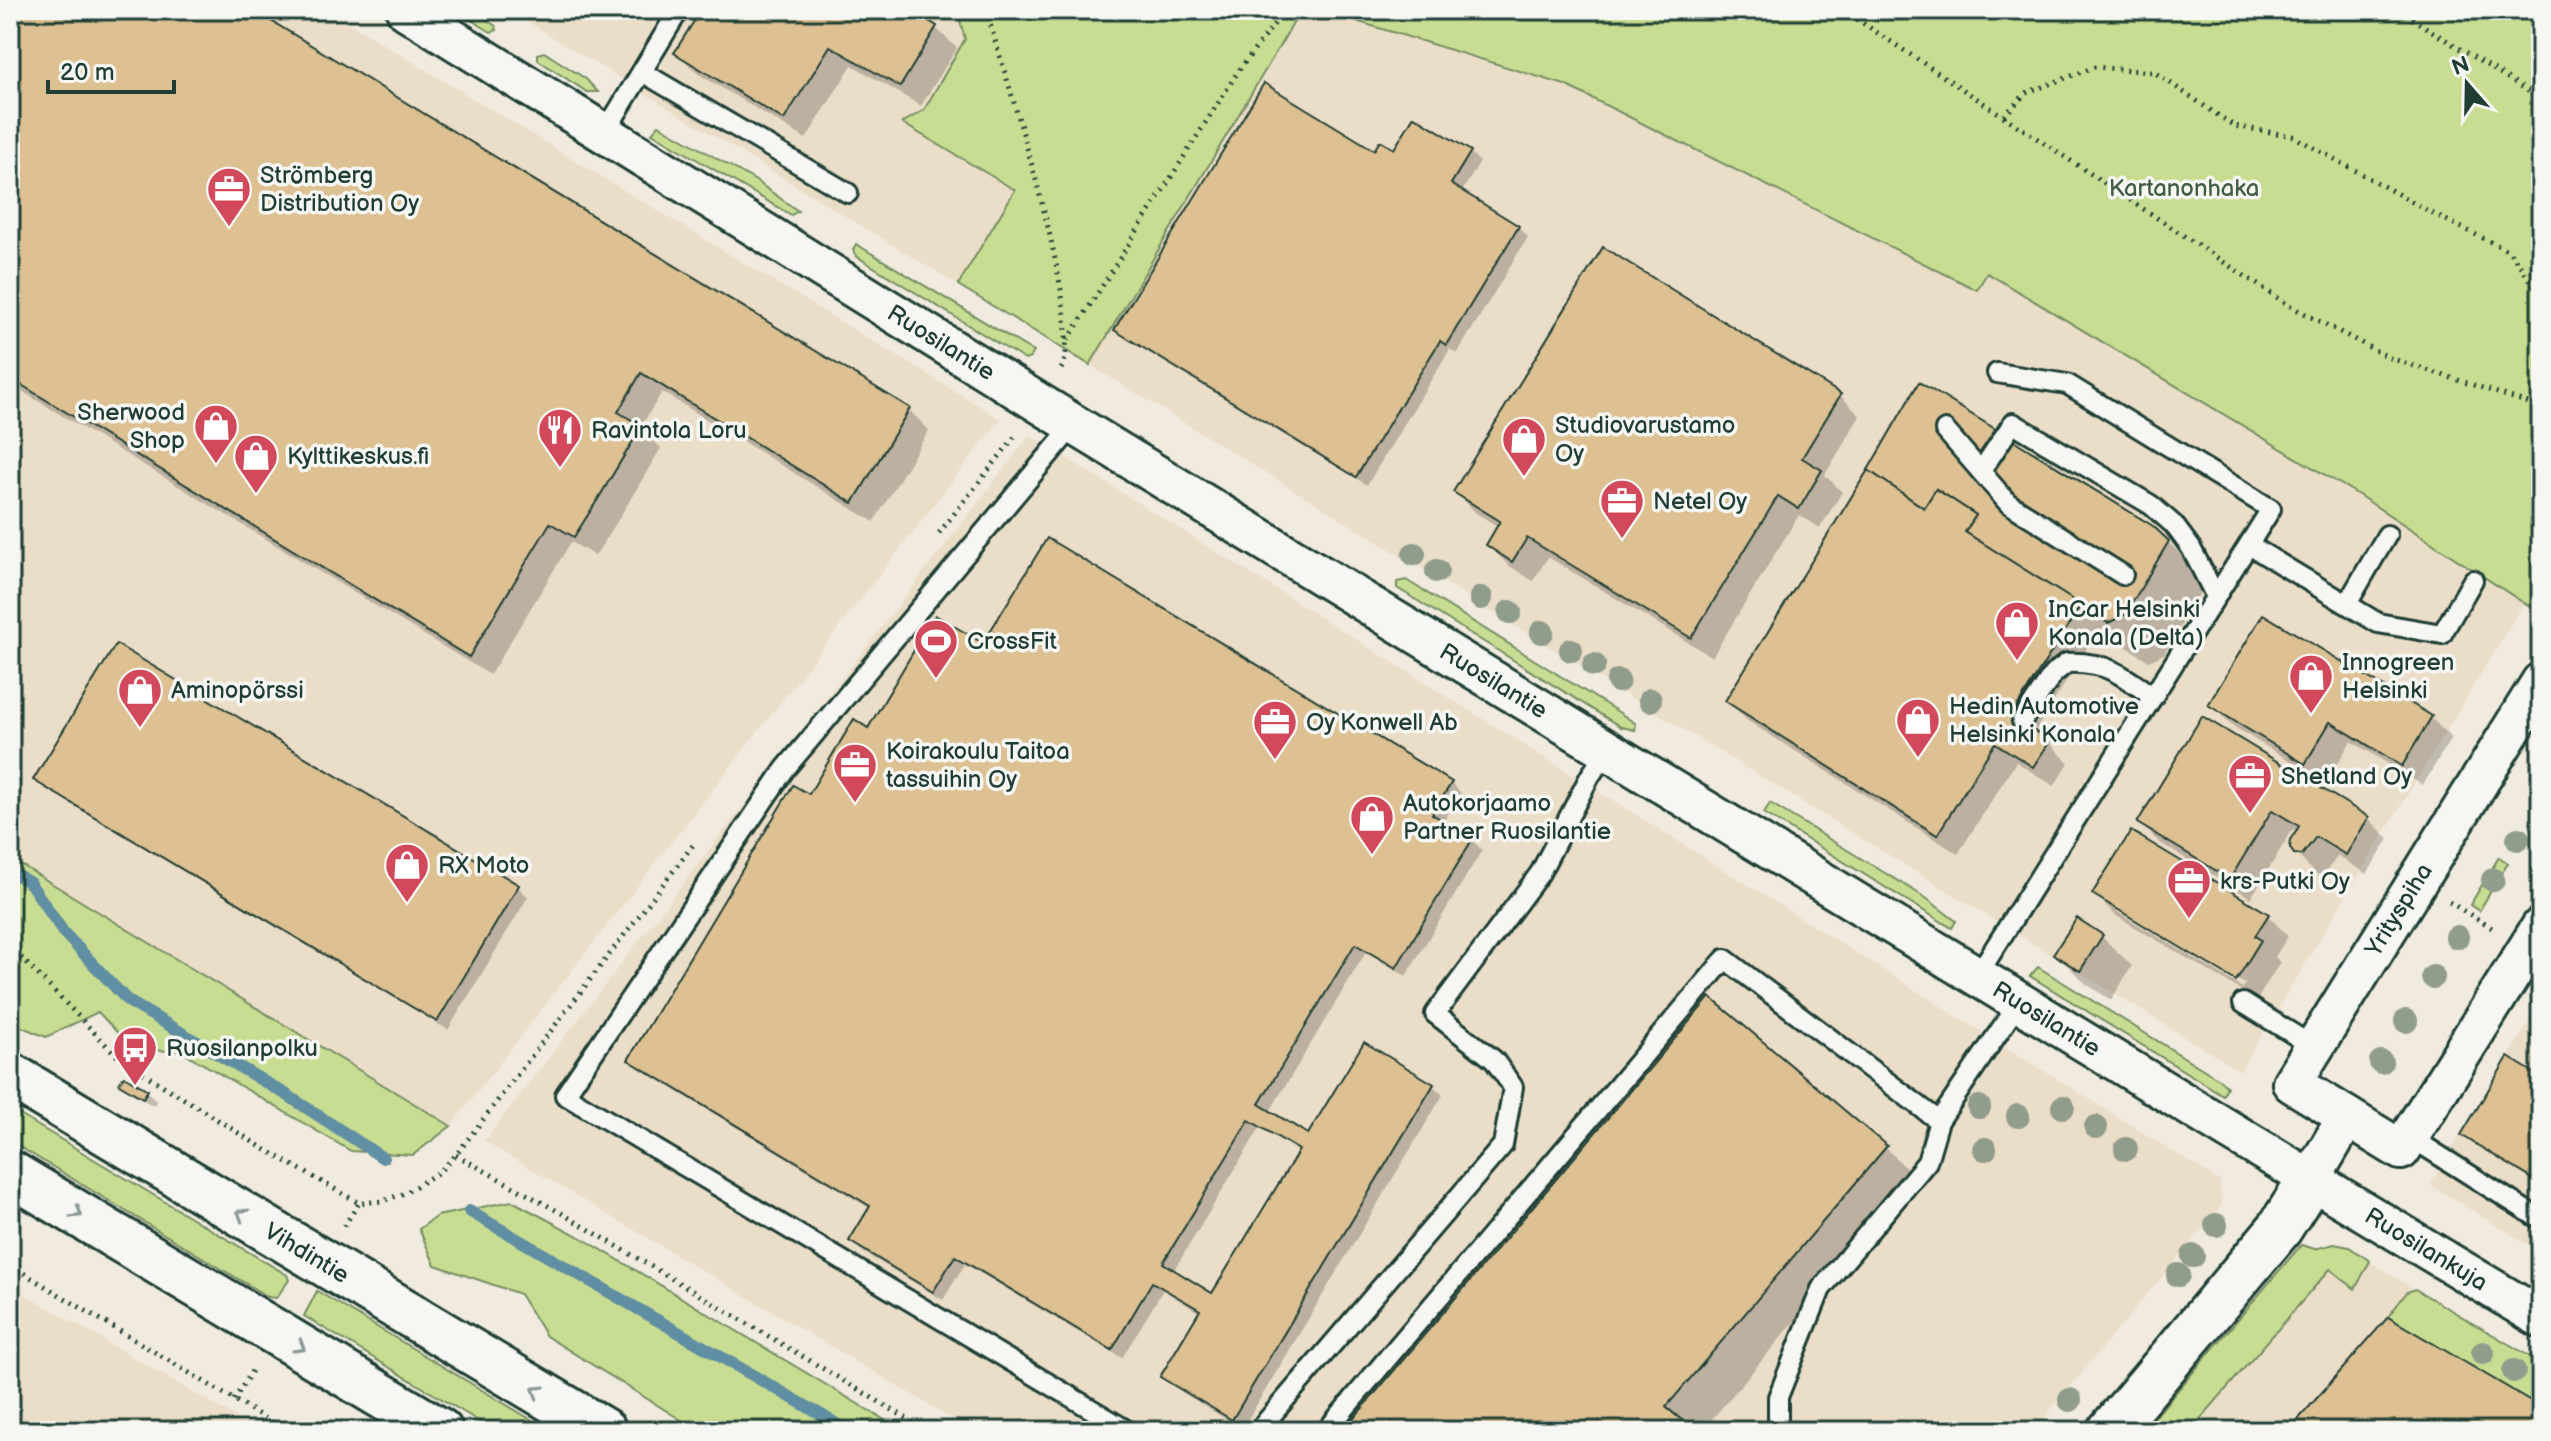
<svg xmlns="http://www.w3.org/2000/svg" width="2551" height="1441" font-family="'Balsamiq Sans',sans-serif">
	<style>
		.built { fill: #ebdec8 }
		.green { fill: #c9dd92; stroke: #748d63; stroke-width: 2 }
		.shadow { fill: #0003; fill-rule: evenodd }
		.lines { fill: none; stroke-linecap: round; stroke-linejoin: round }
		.stream { stroke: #608ea2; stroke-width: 12 }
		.building { fill: #ddc192; stroke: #1f3d34; stroke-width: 2; fill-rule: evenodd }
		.service-casing { stroke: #1f3d34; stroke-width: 24 }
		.minor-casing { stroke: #1f3d34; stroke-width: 44 }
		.tertiary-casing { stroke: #1f3d34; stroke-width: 50 }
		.primary-casing { stroke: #1f3d34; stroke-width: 50 }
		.path { stroke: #1f3d34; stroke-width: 5; stroke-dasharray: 2 6; stroke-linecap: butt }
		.service { stroke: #f6f6f2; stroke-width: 18 }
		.minor { stroke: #f6f6f2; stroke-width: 38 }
		.tertiary { stroke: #f6f6f2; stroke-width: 44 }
		.primary { stroke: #f6f6f2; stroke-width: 44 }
		.tree { fill: #909d8b }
		.oneway { stroke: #8a9a93 }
		.labels { text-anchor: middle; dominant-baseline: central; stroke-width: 7; stroke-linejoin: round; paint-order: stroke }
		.poi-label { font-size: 24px; fill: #1f3d34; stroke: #f6f6f2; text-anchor: start }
		.park-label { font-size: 24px; fill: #415d47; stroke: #f6f6f2 }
		.street-label { font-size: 24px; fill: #1f3d34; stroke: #f6f6f2 }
	</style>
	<rect width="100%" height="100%" fill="#f1ebdf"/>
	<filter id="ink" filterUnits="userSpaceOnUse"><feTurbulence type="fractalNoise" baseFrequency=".0125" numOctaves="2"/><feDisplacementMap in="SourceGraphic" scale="16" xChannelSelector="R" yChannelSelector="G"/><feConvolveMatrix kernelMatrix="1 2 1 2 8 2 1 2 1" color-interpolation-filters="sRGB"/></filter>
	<g filter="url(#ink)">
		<g class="built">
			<polygon points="10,10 327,10 1001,419 451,1126 10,858"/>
			<polygon points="508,10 954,10 958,13 965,39 924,110 903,123 1015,190 958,285"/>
			<polygon points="1301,10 1320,10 1565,85 1976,290 1987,273 2357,494 2524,603 2240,1071 1090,365"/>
			<polygon points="1030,435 2220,1181 2222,1205 2033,1431 973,1431 484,1141"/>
			<polygon points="2541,1003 2541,1253 2430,1185"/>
			<polygon points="2344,1245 2541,1370 2541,1431 2152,1431 2307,1249"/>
			<polygon points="10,1285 259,1431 10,1431"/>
		</g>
		<g class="green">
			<polygon points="455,10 472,10 496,26 497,30 491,32"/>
			<polygon points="954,10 1301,10 1090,365 958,285 1015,190 902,123 924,110 965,39 958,13"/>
			<polygon points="1320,10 2541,10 2541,611 2524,603 2357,494 1987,273 1977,290 1565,85"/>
			<polygon points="544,52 586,79 598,92 587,92 538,60 538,54"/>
			<polygon points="659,125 756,181 798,211 791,215 652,133"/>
			<polygon points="856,244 1034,352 1030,358 1025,360 856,256 853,250"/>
			<polygon points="1406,580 1623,715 1636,724 1635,730 1621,727 1397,588 1397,582"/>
			<polygon points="1770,803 1926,898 1956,921 1952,928 1764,813"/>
			<polygon points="2499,857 2508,863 2479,911 2470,905"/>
			<polygon points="10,858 64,891 451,1126 413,1155 351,1151 181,1051 134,1050 98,1012 46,1037 10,1022"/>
			<polygon points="2038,967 2219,1079 2227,1087 2223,1095 2030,976"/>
			<polygon points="10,1109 287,1275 289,1280 276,1298 268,1297 10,1141"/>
			<polygon points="512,1201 582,1238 903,1431 699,1431 546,1336 520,1294 435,1265 419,1229 437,1216"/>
			<polygon points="2334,1244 2349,1247 2370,1261 2355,1289 2330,1269 2190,1431 2143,1431 2301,1245 2315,1249"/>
			<polygon points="2415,1289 2541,1363 2541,1381 2529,1400 2388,1317 2407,1292"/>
			<polygon points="317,1291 550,1431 495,1431 304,1316"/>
		</g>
		<g class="shadow">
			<polygon points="10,10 249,10 909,410 929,430 874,522 662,392 640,428 661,448 618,520 595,556 571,542 490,675 10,384"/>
			<polygon points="703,10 907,10 936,28 957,48 921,106 852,65 806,139 697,73 677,52"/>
			<polygon points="1415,119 1470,152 1480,162 1461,193 1518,227 1528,237 1457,354 1450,349 1367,485 1126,339 1116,329 1375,153 1394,152"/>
			<polygon points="1840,395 1860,416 1825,475 1842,492 1820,528 1799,515 1712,657 1548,557 1533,581 1508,565 1488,545 1499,527 1476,513 1456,492"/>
			<polygon points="2168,542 2207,581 2164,654 2149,661 2099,629 2034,733 2049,742 2069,763 2054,786 2016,762 1958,854 1748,721 1727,701"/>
			<polygon points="2264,617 2431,718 2451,738 2423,785 2351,741 2326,783 2231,725 2211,705"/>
			<path d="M 984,646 L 1451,783 L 1461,793 L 1443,822 L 1472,840 L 1482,850 L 1406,976 L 1366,952 L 1269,1113 L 1309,1137 L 1365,1045 L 1433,1086 L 1443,1095 L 1242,1429 L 1172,1386 L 1162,1376 L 1200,1313 L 1163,1290 L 1122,1358 L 965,1264 L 943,1300 L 861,1251 L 852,1241 L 871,1209 L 640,1069 L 630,1060 L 809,797 L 868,731 ZM 1260,1128 L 1299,1152 L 1213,1296 L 1173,1272 Z"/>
			<polygon points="2203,719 2368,818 2389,839 2367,874 2338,856 2323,875 2316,874 2295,853 2298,832 2293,829 2251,898 2160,843 2139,823"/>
			<polygon points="36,780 518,887 528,897 448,1030 46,789"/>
			<path d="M 2095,894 L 2268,916 L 2288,936 L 2275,957 L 2280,962 L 2257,1000 L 2115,915 ZM 2116,906 L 2245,984 L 2243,988 L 2116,911 Z"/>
			<polygon points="2101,936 2132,966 2111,1000 2086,984 2056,954"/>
			<polygon points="1710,999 1886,1148 1916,1178 1702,1431 1346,1431"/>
			<polygon points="2541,1079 2541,1186 2473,1144 2463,1134"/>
			<polygon points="122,1083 147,1091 156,1101 154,1106 131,1093"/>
		</g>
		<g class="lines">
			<g class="stream">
				<polyline points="10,871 30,883 64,933 128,1001 287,1095 383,1158"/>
				<polyline points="469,1211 849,1431"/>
			</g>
		</g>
		<g class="building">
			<polygon points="10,10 253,10 910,408 853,503 641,373 618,412 642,426 598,499 574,537 550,523 469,657 10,378"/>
			<polygon points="701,10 911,10 937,26 900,87 830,46 784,120 674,53"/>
			<polygon points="1264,83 1374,150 1380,141 1394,149 1414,116 1471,151 1451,184 1519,226 1446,345 1440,341 1356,477 1114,330"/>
			<polygon points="1603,247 1841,394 1802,458 1822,470 1799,509 1778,496 1691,638 1527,538 1512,562 1486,545 1500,521 1453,492"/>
			<polygon points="1919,382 2153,526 2169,541 2125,615 2108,623 1965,532 1976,515 1936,489 1924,508 1868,470"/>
			<polygon points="1868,470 1924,508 1936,489 1976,515 1965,532 2081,605 2011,716 2050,741 2033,767 1995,743 1937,835 1725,701"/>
			<path d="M 1047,538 L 1452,782 L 1432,814 L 1473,838 L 1396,968 L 1355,944 L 1259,1104 L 1308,1134 L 1364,1042 L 1434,1084 L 1232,1420 L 1160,1377 L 1200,1310 L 1152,1282 L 1112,1350 L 955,1256 L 933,1292 L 849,1241 L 870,1206 L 628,1060 L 793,785 L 809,794 L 854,719 L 868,728 L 935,615 L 983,643 ZM 1249,1120 L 1299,1150 L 1212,1293 L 1163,1263 Z"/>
			<polygon points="2263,614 2432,716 2402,766 2330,722 2305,764 2208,705"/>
			<polygon points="116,644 519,885 437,1022 33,780"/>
			<polygon points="2202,716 2369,817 2346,855 2316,837 2302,855 2294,854 2290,848 2291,840 2299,826 2272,810 2230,879 2137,823"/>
			<polygon points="2131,831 2269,914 2255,936 2261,940 2236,981 2092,894"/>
			<polygon points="2077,918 2103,935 2080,971 2053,954"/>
			<polygon points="1710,997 1887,1146 1666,1407 1695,1431 1343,1431"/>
			<polygon points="2508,1057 2541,1077 2541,1184 2461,1135"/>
			<polygon points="124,1076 148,1090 143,1098 119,1084"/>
			<polygon points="2388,1317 2541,1407 2541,1431 2288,1431"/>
		</g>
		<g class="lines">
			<g class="service-casing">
				<g id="service">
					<polyline points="642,72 848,193"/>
					<polyline points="604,134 679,10"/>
					<polyline points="1074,425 785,769 565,1095 1128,1431"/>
					<polyline points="1945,430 2008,503 2123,575"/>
					<polyline points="1981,471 2013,423 2151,505 2174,525 2191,548 2216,597"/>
					<polyline points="2249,545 2378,623 2442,634 2473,580"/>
					<polyline points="2347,604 2387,535"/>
					<path d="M 2022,721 L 2053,674 L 2067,663 C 2105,661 2123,675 2153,697"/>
					<polyline points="1977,976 2271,509 2067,384 1997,373"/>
					<polyline points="2243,1003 2314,1047"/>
					<polyline points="2410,1137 2541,1220"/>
					<polyline points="1258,1431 1503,1145 1513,1087 1494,1060 1435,1014 1540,873 1590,776 1608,750"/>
					<polyline points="1326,1431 1725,959 1939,1121"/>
					<polyline points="1778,1431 1778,1397 1821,1289 1927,1162 1939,1121 2019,1002"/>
				</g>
			</g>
			<g class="minor-casing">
				<g id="minor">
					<path id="s1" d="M 406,10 L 1039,403 L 2227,1129 L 2541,1318"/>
					<polyline points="2541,682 2292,1083 2401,1150 2541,927"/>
					<polyline points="2311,1179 2347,1117"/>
				</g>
			</g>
			<g class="tertiary-casing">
				<polyline id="tertiary" points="2110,1431 2280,1228 2311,1179"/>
			</g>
			<g class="primary-casing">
				<g id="primary">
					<path id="s2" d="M 10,1075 L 604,1431"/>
					<polyline points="10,1173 440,1431"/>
				</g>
			</g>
			<g class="path">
				<path d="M 986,10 C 1003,69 1088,326 1061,369"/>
				<polyline points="1843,10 2290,306 2390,358 2541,407"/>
				<polyline points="2398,10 2541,99"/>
				<polyline points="2004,116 2026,93 2095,67 2154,72 2234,126 2293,136 2432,213 2509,251 2535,286 2541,307"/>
				<polyline points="1068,340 1239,70 1285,10"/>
				<polyline points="939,533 1017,434"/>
				<polyline points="2535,615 2541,605"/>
				<polyline points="2449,902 2492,928"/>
				<polyline points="10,946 119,1058 261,1147 359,1203 383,1201 405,1193 439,1172 456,1155 693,845"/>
				<polyline points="456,1155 563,1214 928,1431"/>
				<polyline points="344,1226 359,1203"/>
				<polyline points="10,1265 286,1431"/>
				<polyline points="234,1400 253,1369"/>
				<polyline points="267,1431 272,1423"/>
			</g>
			<use href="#service" class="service"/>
			<use href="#minor" class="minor"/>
			<use href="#tertiary" class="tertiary"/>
			<use href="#primary" class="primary"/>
		</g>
		<g class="tree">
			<circle cx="1414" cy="554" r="12"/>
			<circle cx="1437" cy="571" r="12"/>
			<circle cx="1481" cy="598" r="12"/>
			<circle cx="1510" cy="612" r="12"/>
			<circle cx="1542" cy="632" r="12"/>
			<circle cx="1571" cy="650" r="12"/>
			<circle cx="1594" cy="665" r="12"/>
			<circle cx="1618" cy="681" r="12"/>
			<circle cx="1650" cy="700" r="12"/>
			<circle cx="2518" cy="839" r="12"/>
			<circle cx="2493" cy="880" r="12"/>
			<circle cx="2457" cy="937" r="12"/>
			<circle cx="2433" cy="977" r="12"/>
			<circle cx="2406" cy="1021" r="12"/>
			<circle cx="2381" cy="1062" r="12"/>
			<circle cx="1979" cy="1107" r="12"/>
			<circle cx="2063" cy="1107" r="12"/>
			<circle cx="2018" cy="1116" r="12"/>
			<circle cx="2096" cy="1127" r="12"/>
			<circle cx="1985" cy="1149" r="12"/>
			<circle cx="2126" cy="1149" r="12"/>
			<circle cx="2216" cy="1225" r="12"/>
			<circle cx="2193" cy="1256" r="12"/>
			<circle cx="2178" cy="1275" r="12"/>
			<circle cx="2483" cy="1353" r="12"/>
			<circle cx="2514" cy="1371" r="12"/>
			<circle cx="2070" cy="1400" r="12"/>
		</g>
		<defs><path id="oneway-chevron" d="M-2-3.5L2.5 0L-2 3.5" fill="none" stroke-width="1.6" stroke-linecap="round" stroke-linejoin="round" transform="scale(2)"/></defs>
		<g class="oneway">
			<use href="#oneway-chevron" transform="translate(77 1213) rotate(31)"/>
			<use href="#oneway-chevron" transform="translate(242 1214) rotate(-149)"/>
			<use href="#oneway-chevron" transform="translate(300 1347) rotate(31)"/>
			<use href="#oneway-chevron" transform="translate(537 1391) rotate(-149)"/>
		</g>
	</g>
	<defs>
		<g id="office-pin" transform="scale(2.3)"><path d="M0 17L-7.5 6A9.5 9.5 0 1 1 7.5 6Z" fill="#d1495b" stroke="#f6f6f2"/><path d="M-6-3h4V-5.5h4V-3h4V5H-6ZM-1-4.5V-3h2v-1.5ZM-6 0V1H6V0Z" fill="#fff"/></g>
		<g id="shop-pin" transform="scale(2.3)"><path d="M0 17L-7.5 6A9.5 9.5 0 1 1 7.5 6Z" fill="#d1495b" stroke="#f6f6f2"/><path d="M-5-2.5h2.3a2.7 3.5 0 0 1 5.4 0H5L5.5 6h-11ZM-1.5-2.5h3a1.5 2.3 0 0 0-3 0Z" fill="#fff"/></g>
		<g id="restaurant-pin" transform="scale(2.3)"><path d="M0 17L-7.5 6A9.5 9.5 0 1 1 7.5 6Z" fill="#d1495b" stroke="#f6f6f2"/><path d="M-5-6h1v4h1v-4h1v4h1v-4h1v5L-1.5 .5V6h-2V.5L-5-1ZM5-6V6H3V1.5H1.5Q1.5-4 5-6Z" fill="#fff"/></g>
		<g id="stadium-pin" transform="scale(2.3)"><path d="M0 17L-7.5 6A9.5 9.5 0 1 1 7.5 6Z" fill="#d1495b" stroke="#f6f6f2"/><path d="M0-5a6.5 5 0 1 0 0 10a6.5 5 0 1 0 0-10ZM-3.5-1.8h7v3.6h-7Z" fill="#fff"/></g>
		<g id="bus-pin" transform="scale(2.3)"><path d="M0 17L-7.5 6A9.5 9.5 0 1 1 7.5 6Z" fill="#d1495b" stroke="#f6f6f2"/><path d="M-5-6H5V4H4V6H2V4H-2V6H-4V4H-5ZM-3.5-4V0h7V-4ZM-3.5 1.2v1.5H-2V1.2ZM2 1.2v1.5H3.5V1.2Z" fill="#fff"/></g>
	</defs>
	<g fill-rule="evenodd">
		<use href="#office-pin" x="229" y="189"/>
		<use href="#shop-pin" x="216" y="426"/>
		<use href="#restaurant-pin" x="560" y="430"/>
		<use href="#shop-pin" x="1524" y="439"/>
		<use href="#shop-pin" x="256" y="456"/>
		<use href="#office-pin" x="1622" y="501"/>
		<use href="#shop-pin" x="2017" y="623"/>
		<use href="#stadium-pin" x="936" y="641"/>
		<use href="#shop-pin" x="2311" y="676"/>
		<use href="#shop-pin" x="140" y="690"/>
		<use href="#shop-pin" x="1918" y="720"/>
		<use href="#office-pin" x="1275" y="722"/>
		<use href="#office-pin" x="855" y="765"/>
		<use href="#office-pin" x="2250" y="776"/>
		<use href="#shop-pin" x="1372" y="817"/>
		<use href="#shop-pin" x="407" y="865"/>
		<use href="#office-pin" x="2189" y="881"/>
		<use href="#bus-pin" x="135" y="1048"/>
	</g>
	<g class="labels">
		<g class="poi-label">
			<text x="260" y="175">Strömberg<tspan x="260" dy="28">Distribution Oy</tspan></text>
			<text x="185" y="412" text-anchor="end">Sherwood<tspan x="185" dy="28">Shop</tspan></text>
			<text x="1555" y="425">Studiovarustamo<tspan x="1555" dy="28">Oy</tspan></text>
			<text x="591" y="430">Ravintola Loru</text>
			<text x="287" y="456">Kylttikeskus.fi</text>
			<text x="1653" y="501">Netel Oy</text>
			<text x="2048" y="609">InCar Helsinki<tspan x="2048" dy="28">Konala (Delta)</tspan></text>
			<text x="967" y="641">CrossFit</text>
			<text x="2342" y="662">Innogreen<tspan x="2342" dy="28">Helsinki</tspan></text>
			<text x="171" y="690">Aminopörssi</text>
			<text x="1949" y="706">Hedin Automotive<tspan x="1949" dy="28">Helsinki Konala</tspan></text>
			<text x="1306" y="722">Oy Konwell Ab</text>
			<text x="886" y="751">Koirakoulu Taitoa<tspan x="886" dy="28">tassuihin Oy</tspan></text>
			<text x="2281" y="776">Shetland Oy</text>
			<text x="1403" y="803">Autokorjaamo<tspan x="1403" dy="28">Partner Ruosilantie</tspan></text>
			<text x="438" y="865">RX Moto</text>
			<text x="2220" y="881">krs-Putki Oy</text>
			<text x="166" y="1048">Ruosilanpolku</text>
		</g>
		<g class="park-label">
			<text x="2184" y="188">Kartanonhaka</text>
		</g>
		<g class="street-label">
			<text stroke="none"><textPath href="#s1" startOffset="630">Ruosilantie</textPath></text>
			<text stroke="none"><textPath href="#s1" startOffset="1278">Ruosilantie</textPath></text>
			<text transform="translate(2399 910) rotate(-58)">Yrityspiha</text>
			<text stroke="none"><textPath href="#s1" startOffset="1926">Ruosilantie</textPath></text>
			<text stroke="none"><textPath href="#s1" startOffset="2370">Ruosilankuja</textPath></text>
			<text stroke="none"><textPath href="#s2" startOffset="346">Vihdintie</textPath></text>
		</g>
	</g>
	<rect width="2551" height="1441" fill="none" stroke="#f6f6f2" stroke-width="40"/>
	<rect x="20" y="20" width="2511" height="1401" fill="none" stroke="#1f3d34" stroke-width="3" filter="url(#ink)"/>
	<g transform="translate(2467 84) rotate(340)" stroke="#f6f6f2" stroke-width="6" paint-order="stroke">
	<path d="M0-6L14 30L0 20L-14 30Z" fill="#1f3d34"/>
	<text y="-12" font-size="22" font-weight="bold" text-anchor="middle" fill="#1f3d34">N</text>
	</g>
	<path d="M48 80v12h126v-12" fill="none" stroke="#1f3d34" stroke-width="4"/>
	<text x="60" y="80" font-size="24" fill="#1f3d34" stroke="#f6f6f2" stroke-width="6" paint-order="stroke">20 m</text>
</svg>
